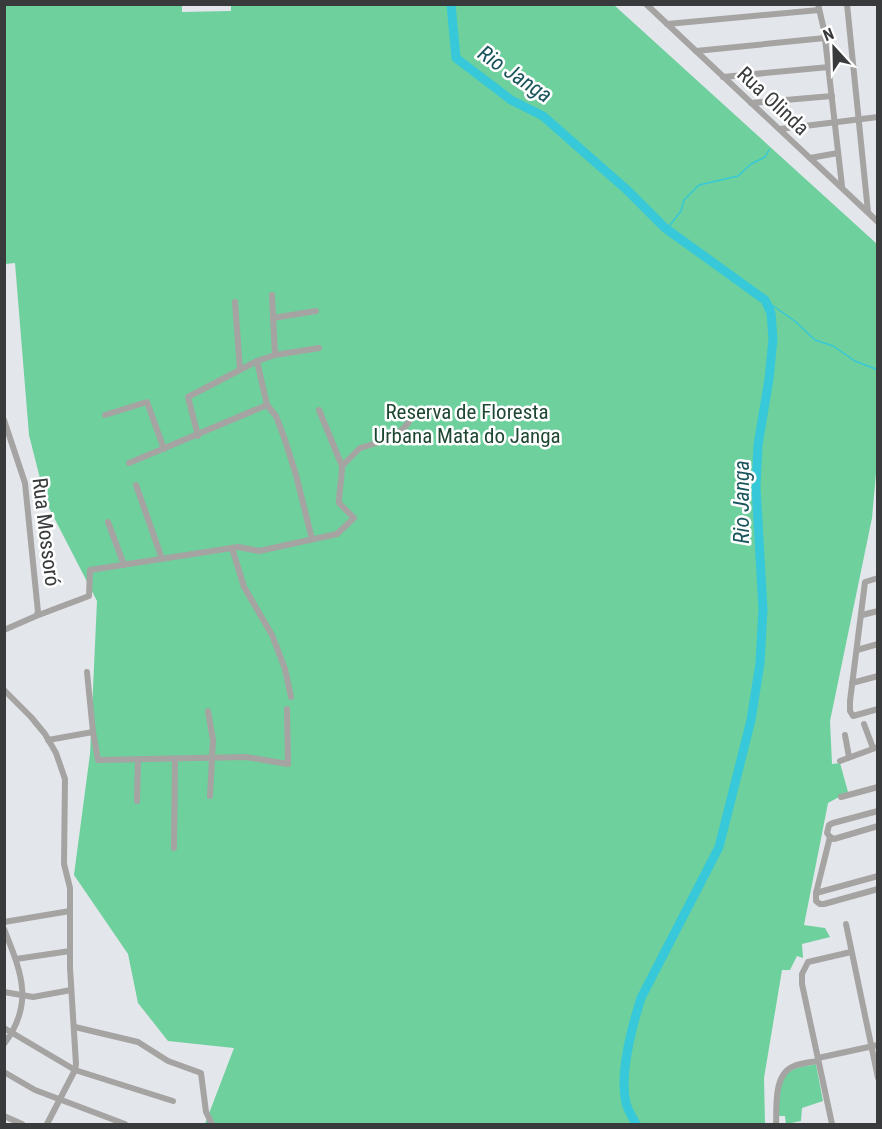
<svg xmlns="http://www.w3.org/2000/svg" width="882" height="1129" font-family="'Roboto Condensed',sans-serif">
	<style>
		.forest { fill: #6ed09d }
		.lines { fill: none; stroke-linecap: round; stroke-linejoin: round }
		.stream { stroke: #37c8d9; stroke-width: 1.5 }
		.river { stroke: #37c8d9; stroke-width: 9 }
		.street { stroke: #a6a3a3; stroke-width: 6 }
		.labels { text-anchor: middle; dominant-baseline: central; stroke-width: 5; stroke-linejoin: round; paint-order: stroke }
		.street-label { font-size: 21px; fill: #383a3b; stroke: #fff }
		.park-label { font-size: 21px; fill: #1f4833; stroke: #fff }
		.water-label { font-size: 22px; font-style: italic; fill: #1a555c; stroke: #fff }
	</style>
	<rect width="100%" height="100%" fill="#e3e6ea"/>
	<g class="forest">
		<polygon points="5,4 182,4 182,12 231,11 231,4 614,5 877,244 877,462 872,518 830,721 832,764 840,763 848,792 828,803 804,925 825,928 830,937 802,944 803,958 797,956 790,970 782,970 764,1078 765,1124 205,1124 234,1048 168,1041 138,1003 128,954 74,875 90,754 97,601 46,502 29,435 15,263 5,264"/>
		<path d="M 816,1064 L 823,1101 L 802,1108 L 801,1121 L 786,1124 L 785,1116 L 779,1116 C 779,1102 777,1078 792,1070 C 799,1066 809,1066 816,1064 Z"/>
	</g>
	<g class="lines">
		<g class="stream">
			<polyline points="667,229 681,211 684,200 699,185 738,176 751,164 765,157 769,150"/>
			<polyline points="765,300 796,322 815,340 833,346 855,361 878,370"/>
		</g>
		<path class="river" d="M 451,4 L 456,58 L 511,100 L 543,116 L 627,190 L 665,228 L 765,300 L 771,313 L 773,339 L 769,379 L 758,445 L 756,487 L 763,609 L 760,663 L 751,720 L 719,847 L 641,998 C 632,1027 619,1073 626,1103 C 628,1111 633,1118 636,1124"/>
		<g class="street">
			<polyline points="646,4 878,222"/>
			<polyline points="818,4 824,30 842,186"/>
			<polyline points="847,4 868,212"/>
			<polyline points="667,24 819,10"/>
			<polyline points="696,51 825,38"/>
			<polyline points="723,77 829,67"/>
			<polyline points="751,103 832,96"/>
			<polyline points="780,129 878,117"/>
			<polyline points="810,158 838,153"/>
			<polyline points="235,302 240,370"/>
			<polyline points="273,318 316,311"/>
			<polyline points="275,355 319,348"/>
			<polyline points="257,361 267,405 276,416 285,440 296,475 312,539"/>
			<polyline points="319,410 342,466"/>
			<polyline points="105,415 147,402 164,449"/>
			<polyline points="4,420 25,483 38,612 36,616 4,630"/>
			<polyline points="198,436 188,397 257,361 275,355 272,295"/>
			<polyline points="129,463 267,405"/>
			<polyline points="136,485 162,559"/>
			<polyline points="108,522 124,565"/>
			<polyline points="232,548 244,587 272,635 285,669 291,697"/>
			<polyline points="878,578 865,582 850,701 850,711 853,716 878,709"/>
			<polyline points="862,615 878,611"/>
			<path d="M 36,616 L 89,596 L 90,570 L 238,547 L 259,551 L 337,534 L 354,518 L 339,503 C 339,490 342,479 342,466 L 360,448 L 380,442 L 402,430 L 409,422"/>
			<polyline points="857,650 878,644"/>
			<polyline points="87,672 93,732"/>
			<polyline points="852,683 878,676"/>
			<polyline points="4,690 31,717 45,734 56,753 65,779 64,864 70,888 70,968 76,1064 75,1070 47,1124"/>
			<polyline points="208,711 213,740 210,796"/>
			<polyline points="864,724 873,748"/>
			<polyline points="845,735 849,757"/>
			<polyline points="48,740 93,732 98,760 246,757 288,764 287,709"/>
			<polyline points="840,761 878,747"/>
			<polyline points="841,797 878,787"/>
			<polyline points="137,801 138,760"/>
			<polyline points="878,811 833,823 829,825 827,833 830,837 834,839 878,826"/>
			<polyline points="830,837 816,893 816,901 820,904 824,904 878,889"/>
			<polyline points="174,848 175,759"/>
			<polyline points="816,893 878,876"/>
			<polyline points="4,922 70,911"/>
			<polyline points="846,924 878,1078"/>
			<path d="M 4,929 C 21,972 35,1003 4,1044"/>
			<polyline points="16,959 70,951"/>
			<polyline points="4,992 33,997 71,990"/>
			<polyline points="75,1027 138,1042 168,1061 201,1073 206,1112 212,1124"/>
			<polyline points="4,1028 75,1070 173,1101"/>
			<polyline points="818,1058 878,1045"/>
			<polyline points="4,1072 35,1090 125,1124"/>
			<polyline points="4,1116 22,1124"/>
			<path d="M 776,1124 C 777,1107 773,1074 794,1066 C 801,1063 810,1062 818,1061"/>
			<polyline points="832,1124 802,984 802,974 808,962 851,952"/>
		</g>
	</g>
	<g class="labels">
		<g class="street-label">
			<text transform="translate(773 101) rotate(43)">Rua Olinda</text>
			<text transform="translate(46 532) rotate(83)">Rua Mossoró</text>
		</g>
		<g class="park-label">
			<text x="467" y="412">Reserva de Floresta<tspan x="467" dy="24">Urbana Mata do Janga</tspan></text>
		</g>
		<g class="water-label">
			<text transform="translate(515 74) rotate(34)">Rio Janga</text>
			<text transform="translate(741 502) rotate(-90)">Rio Janga</text>
		</g>
	</g>
	<rect width="882" height="1129" fill="none" stroke="#383a3b" stroke-width="12"/>
	<g transform="translate(834 48) rotate(338)" stroke="#ffffff" stroke-width="4.5" paint-order="stroke">
	<path d="M0-4.5L10 22L0 15L-10 22Z" fill="#383a3b"/>
	<text y="-9" font-size="16" font-weight="bold" text-anchor="middle" fill="#383a3b">N</text>
	</g>
</svg>
